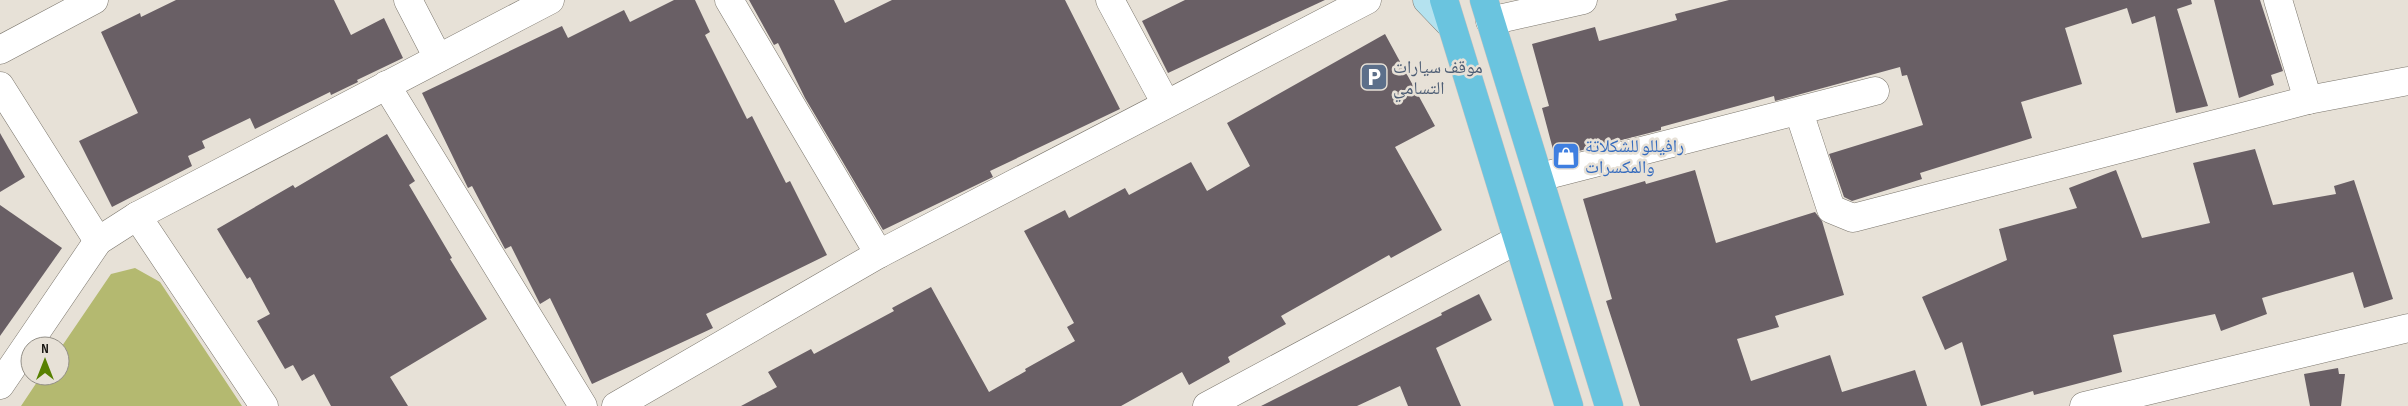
<svg xmlns="http://www.w3.org/2000/svg" width="2408" height="406" font-family="'Sofia Sans Condensed','Noto Naskh Arabic',sans-serif">
	<style>
		.green { fill: #b4b970 }
		.building { fill: #695f65 }
		.lines { fill: none; stroke-linecap: round; stroke-linejoin: round }
		.street-casing { stroke: #7b766d; stroke-width: 29 }
		.secondary-casing { stroke: #7b766d; stroke-width: 29 }
		.primary-casing { stroke: #c3c2c1; stroke-width: 29 }
		.street { stroke: #fff; stroke-width: 28 }
		.secondary { stroke: #b4e2ef; stroke-width: 28 }
		.primary { stroke: #6ac4df; stroke-width: 28 }
		.labels { text-anchor: middle; dominant-baseline: central; stroke-width: 5; stroke-linejoin: round; paint-order: stroke }
		.service-label { font-size: 18px; fill: #4e5e75; stroke: #e7e1d7; text-anchor: start }
		.shop-label { font-size: 18px; fill: #366cbe; stroke: #e7e1d7; text-anchor: start }
	</style>
	<rect width="100%" height="100%" fill="#e7e1d7"/>
	<polygon class="green" points="135,268 160,282 242,406 21,406 41,376 60,376 60,349 111,274"/>
	<g class="building">
		<polygon points="176,0 334,0 351,35 384,18 403,58 357,80 358,82 331,95 330,92 255,129 250,118 202,141 205,148 188,156 192,166 112,207 79,141 138,113 101,32 140,13 141,17"/>
		<polygon points="674,0 695,0 710,32 705,35 747,119 752,116 786,183 790,181 827,255 706,314 713,328 592,384 550,298 540,304 511,246 505,249 472,186 468,188 422,93 562,26 568,38 624,10 630,22"/>
		<polygon points="749,0 834,0 845,23 892,0 1065,0 1120,109 990,171 993,177 883,230 805,98 778,43 774,45"/>
		<polygon points="1185,0 1325,0 1168,73 1142,21"/>
		<polygon points="1729,0 2191,0 2192,4 2177,9 2208,106 2176,113 2155,16 2132,24 2127,8 2065,28 2082,84 2021,102 2032,138 1920,173 1922,179 1852,201 1844,197 1829,154 1923,125 1907,75 1902,76 1900,67 1775,101 1774,96 1661,127 1661,130 1555,157 1542,108 1549,106 1532,44 1595,27 1599,41 1677,20 1675,14"/>
		<polygon points="2214,0 2260,0 2283,71 2271,75 2274,85 2239,98"/>
		<polygon points="1385,34 1435,126 1395,147 1442,230 1391,258 1389,255 1281,316 1286,324 1228,357 1230,362 1189,385 1182,372 1121,406 741,406 777,387 768,372 811,349 814,354 894,311 892,308 931,287 989,392 1026,371 1025,369 1075,341 1067,327 1074,323 1024,231 1065,210 1069,218 1125,188 1129,195 1191,162 1207,191 1250,166 1227,123"/>
		<polygon points="0,133 25,177 0,192"/>
		<polygon points="387,134 415,181 409,185 452,258 450,259 487,319 390,377 408,406 331,406 314,374 302,381 293,365 285,369 257,321 270,314 250,277 247,279 217,229 293,185 295,188"/>
		<polygon points="2255,149 2273,205 2336,194 2334,186 2354,180 2393,299 2364,308 2353,272 2262,298 2267,314 2221,331 2215,314 2113,335 2122,372 2034,395 2033,391 1981,406 1962,342 1945,350 1922,297 2007,260 1999,229 2077,208 2069,188 2116,170 2142,238 2210,223 2193,163"/>
		<polygon points="1695,170 1716,243 1815,212 1822,221 1844,295 1775,316 1779,327 1737,339 1751,381 1830,355 1842,392 1915,370 1927,406 1640,406 1606,301 1612,299 1583,199 1645,181 1646,184"/>
		<polygon points="0,205 62,248 0,336"/>
		<polygon points="1479,294 1492,320 1436,348 1461,406 1408,406 1400,386 1357,406 1261,406 1442,315 1441,313"/>
		<polygon points="2338,368 2339,374 2345,374 2341,406 2310,406 2304,374"/>
	</g>
	<g class="lines">
		<g class="street-casing">
			<g id="street">
				<polyline points="408,0 438,58"/>
				<polyline points="729,0 879,254"/>
				<polyline points="1110,0 1166,104"/>
				<polyline points="2278,0 2308,100"/>
				<polyline points="1490,21 1583,0"/>
				<polyline points="0,50 94,0"/>
				<polyline points="386,85 583,406"/>
				<polyline points="0,86 98,241"/>
				<polyline points="1799,112 1831,209 1853,218 2308,100 2408,81"/>
				<polyline points="1540,177 1875,91"/>
				<polyline points="137,216 264,406"/>
				<polyline points="0,385 98,241 137,216 550,0"/>
				<polyline points="616,406 879,254 1367,0"/>
				<polyline points="1207,406 1517,240"/>
				<polyline points="2084,406 2408,328"/>
			</g>
		</g>
		<g class="secondary-casing">
			<polyline id="secondary" points="1427,0 1450,24"/>
		</g>
		<g class="primary-casing">
			<g id="primary">
				<polyline points="1444,0 1569,406"/>
				<polyline points="1484,0 1609,406"/>
			</g>
		</g>
		<use href="#street" class="street"/>
		<use href="#secondary" class="secondary"/>
		<use href="#primary" class="primary"/>
	</g>
	<defs>
		<g id="parking-square" transform="scale(1.4375)"><rect x="-9" y="-9" width="18" height="18" rx="4" fill="#5c6f8a" stroke="#e7e1d7"/><path d="M-3.5-5.5H1a3.5 3.5 0 0 1 0 7H-1V5.5H-3.5ZM-1-3.4V-.6H.8a1.4 1.4 0 0 0 0-2.8Z" fill="#fff"/></g>
		<g id="shop-square" transform="scale(1.4375)"><rect x="-9" y="-9" width="18" height="18" rx="4" fill="#3f7fe0" stroke="#e7e1d7"/><path d="M-5-2.5h2.3a2.7 3.5 0 0 1 5.4 0H5L5.5 6h-11ZM-1.5-2.5h3a1.5 2.3 0 0 0-3 0Z" fill="#fff"/></g>
	</defs>
	<g fill-rule="evenodd">
		<use href="#parking-square" x="1374" y="77"/>
		<use href="#shop-square" x="1566" y="156"/>
	</g>
	<g class="labels">
		<g class="service-label">
			<text x="1393" y="67">موقف سيارات<tspan x="1393" dy="21">التسامي</tspan></text>
		</g>
		<g class="shop-label">
			<text x="1585" y="146">رافيللو للشكلاتة<tspan x="1585" dy="21">والمكسرات</tspan></text>
		</g>
	</g>
	<g transform="translate(45 361)"><circle r="24" fill="#e7e1d7" stroke="#949088"/>
	<path d="M0-4L9 19L0 12L-9 19Z" fill="#578001"/>
	<text y="-8" font-size="14" font-weight="bold" text-anchor="middle" fill="#181612">N</text>
	</g>
</svg>
